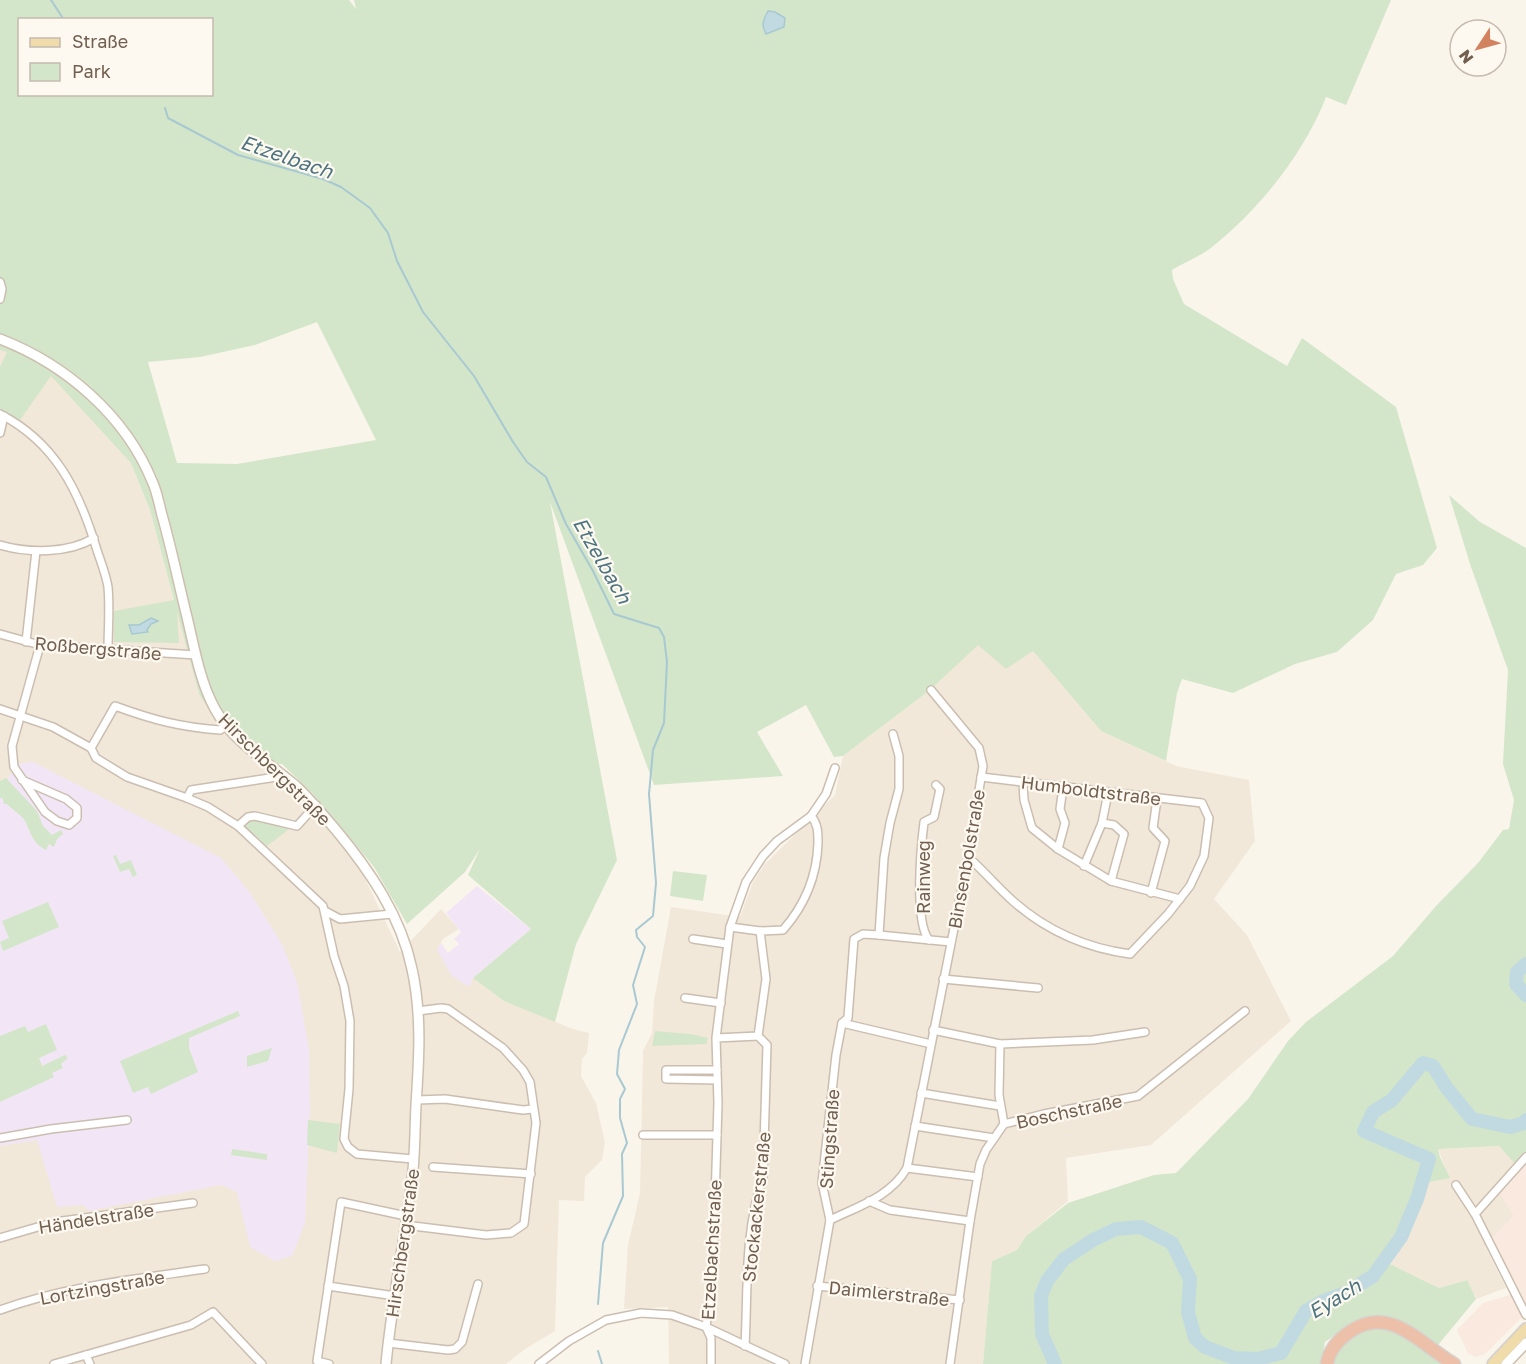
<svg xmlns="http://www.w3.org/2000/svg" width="1526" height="1364" font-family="'Golos Text',sans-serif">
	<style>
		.residential { fill: #f1e8d9 }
		.commercial { fill: #f9e9df }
		.education { fill: #f2e6f6 }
		.green { fill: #d3e6ca; fill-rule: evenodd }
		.water { fill: #c1dae1; stroke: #a8c8d2; stroke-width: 1.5 }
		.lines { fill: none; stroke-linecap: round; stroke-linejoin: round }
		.stream { stroke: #a8c8d2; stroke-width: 2 }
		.river { stroke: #c1dae1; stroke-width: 14 }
		.street-casing { stroke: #cbbeb1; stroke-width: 10 }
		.secondary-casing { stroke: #cdbfaf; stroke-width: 12 }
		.primary-casing { stroke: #d7d2ce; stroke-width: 14 }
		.highway-casing { stroke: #d7d2ce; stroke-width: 15 }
		.street { stroke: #fff; stroke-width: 7 }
		.secondary { stroke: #fff; stroke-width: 9 }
		.primary { stroke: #f0dbab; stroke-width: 10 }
		.highway { stroke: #ecc0a9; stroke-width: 12 }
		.labels { text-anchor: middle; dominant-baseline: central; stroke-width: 4.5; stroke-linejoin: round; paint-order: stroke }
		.street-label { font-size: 18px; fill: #715f50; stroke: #fdf9f0 }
		.water-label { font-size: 20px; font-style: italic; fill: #4d7481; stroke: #fdf9f0 }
	</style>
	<rect width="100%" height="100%" fill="#faf5ea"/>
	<g class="residential">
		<polygon points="0,350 7,351 51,375 93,413 131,463 150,510 199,694 296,792 359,866 400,952 441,909 459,929 443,939 437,950 504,1001 573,1029 589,1033 587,1053 582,1059 581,1076 596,1103 605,1143 602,1160 585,1177 584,1201 559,1200 555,1331 525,1349 506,1364 0,1364"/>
		<polygon points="978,644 1033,651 1101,731 1176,766 1249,780 1255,841 1214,899 1247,935 1291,1021 1151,1145 1066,1158 1068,1201 1026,1236 1017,1250 992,1261 983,1364 669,1364 668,1307 624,1309 628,1245 640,1193 643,1051 652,1033 654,1001 671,907 740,917 753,882 765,864 835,795 843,756 930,690"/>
		<polygon points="1500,1146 1515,1164 1493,1187 1500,1193 1514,1216 1485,1246 1506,1288 1476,1299 1466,1280 1439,1288 1390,1264 1414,1223 1429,1182 1449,1177 1438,1149"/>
	</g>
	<polygon class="commercial" points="1526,1163 1526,1313 1485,1354 1475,1357 1468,1353 1457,1330 1483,1303 1516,1293 1491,1238 1514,1217 1500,1193"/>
	<g class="education">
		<polygon points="27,762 33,762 221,858 248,890 282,944 297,982 309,1049 310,1110 305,1223 292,1256 275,1261 250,1247 237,1192 221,1185 88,1211 84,1205 57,1207 37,1140 0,1146 0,788 18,765 22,763 26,764"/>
		<polygon points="477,886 531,929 473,978 469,987 452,976 437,950 441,943 448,953 459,944 454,939 461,932 446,913"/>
	</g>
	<g class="green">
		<path d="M 0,0 L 349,0 L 356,9 L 354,0 L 1391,0 L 1346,105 L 1326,97 C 1305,152 1259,210 1212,247 C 1201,256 1185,262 1172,270 L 1173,279 L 1184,304 L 1287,366 L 1302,338 L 1396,407 L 1437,548 L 1423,565 L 1396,574 L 1373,620 L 1337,652 L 1295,664 L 1233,693 L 1182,679 L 1177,693 L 1166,761 L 1101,731 L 1033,651 L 1006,669 L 978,645 L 930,690 L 843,756 L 834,757 L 806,705 L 757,732 L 783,776 L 654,785 L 550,502 L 617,860 L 576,944 L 555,1022 L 504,1001 L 473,978 L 531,929 L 468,875 L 480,849 L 465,872 L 407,924 L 374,867 L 313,794 L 282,764 L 264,764 L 218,724 L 199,694 L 177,612 L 179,643 L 114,642 L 114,611 L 174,600 L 150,510 L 131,463 L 51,376 L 20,420 L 0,409 L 0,367 L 7,352 L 0,350 ZM 20,20 L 212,20 L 212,94 L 20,94 ZM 317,322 L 376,440 L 237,464 L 177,463 L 148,362 L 200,357 L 255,345 Z"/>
		<polygon points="1449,495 1480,522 1526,548 1526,1154 1515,1164 1499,1146 1438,1149 1440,1157 1450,1178 1429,1182 1414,1223 1390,1264 1439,1288 1467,1280 1476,1299 1438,1345 1381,1315 1354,1321 1325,1342 1321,1364 983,1364 992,1261 1017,1250 1026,1236 1068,1203 1154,1175 1176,1173 1182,1167 1248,1099 1288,1041 1306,1022 1393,956 1436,906 1478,863 1503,830 1509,829 1514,800 1503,764 1508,670 1471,567"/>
		<path d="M 6,778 L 37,811 L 43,826 L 52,835 L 61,830 L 63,834 L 57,839 L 54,847 L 49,844 L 46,850 C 31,842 32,834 25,821 C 22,815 12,810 7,804 L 4,804 L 2,797 L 0,799 L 0,781 Z"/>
		<polygon points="255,818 292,827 267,846 246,827 246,823"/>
		<polygon points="116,855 120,864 131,860 137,875 133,877 129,869 120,872 113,856"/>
		<polygon points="673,871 707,875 703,901 670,896"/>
		<polygon points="48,902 59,927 3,951 0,942 9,938 2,921"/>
		<polygon points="238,1011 240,1016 189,1038 189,1048 198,1072 151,1094 148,1087 133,1093 120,1061"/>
		<polygon points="46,1024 57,1050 39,1058 42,1066 65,1055 68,1058 61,1064 63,1068 52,1073 54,1077 0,1102 0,1036 25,1026 28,1032"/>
		<polygon points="655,1031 690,1034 708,1038 706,1044 652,1046"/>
		<polygon points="272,1048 268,1061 247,1067 247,1056"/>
		<polygon points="308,1120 340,1124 337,1153 307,1145"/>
		<polygon points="232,1149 267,1154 267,1160 231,1155"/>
		<polygon points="1374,1325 1402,1331 1440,1364 1331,1364 1346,1338"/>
	</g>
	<g class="water">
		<path d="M 768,11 L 775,12 L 785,18 L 784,27 L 766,34 C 761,25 763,20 768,11 Z"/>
		<polygon points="151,618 158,621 151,624 147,630 148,632 132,634 129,625 139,625"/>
	</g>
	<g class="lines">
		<g class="stream">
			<polyline points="51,0 64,20"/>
			<polyline points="165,108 168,118 238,155 323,179 341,187 370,208 388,233 397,261 423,312 474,376 513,442 527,462 546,477 566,524 593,571 614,614 659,628 664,637 667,662 664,723 653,750 649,794 656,883 653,916 636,930 637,937 645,947 633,985 637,1004 619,1050 617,1074 625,1089 620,1099 620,1118 627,1143 622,1154 623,1196 603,1243 598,1304"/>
			<polyline points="598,1351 602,1364"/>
		</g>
		<g class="river">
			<polyline points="1526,964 1517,972 1516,984 1526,995"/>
			<polyline points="1055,1364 1042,1334 1041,1296 1047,1281 1064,1259 1093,1240 1116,1229 1141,1227 1172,1243 1190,1279 1188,1312 1195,1338 1205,1347 1234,1358 1258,1359 1281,1353 1306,1311 1323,1301 1348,1292 1373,1276 1401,1237 1417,1199 1429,1159 1364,1131 1373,1112 1392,1100 1423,1063 1433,1066 1446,1087 1472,1119 1510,1127 1524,1123 1526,1120"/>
		</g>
		<g class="street-casing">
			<g id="street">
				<polyline points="0,282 2,289 0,299"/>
				<path d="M 0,414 C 55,442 79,491 96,547 C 100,560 106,574 108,587 C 110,607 108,630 108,651"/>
				<polyline points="0,433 4,416"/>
				<path d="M 0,545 C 28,553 68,554 94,538"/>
				<polyline points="0,634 40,645 196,655"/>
				<polyline points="26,642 36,551"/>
				<polyline points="0,709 53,727 91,748 96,758 127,777 187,798 208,807 238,826 323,906 334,956 344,986 350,1021 349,1089 344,1139 348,1147 357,1154 413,1159"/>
				<path d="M 91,748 L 115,706 C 153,720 180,727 220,730 L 226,726"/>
				<polyline points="22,780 66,799 77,808 77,818 69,825 57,821 45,812 14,767 12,746 40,645"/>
				<polyline points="1023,782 1024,800 1032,828 1058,849 1111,881 1180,899"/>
				<polyline points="187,798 191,790 283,776"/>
				<polyline points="811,816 826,794 835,768"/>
				<polyline points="1102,823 1114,825 1124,834 1111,881"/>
				<polyline points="238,826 248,817 255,816 297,826 316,805"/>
				<polyline points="1058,849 1065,823 1060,809 1063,788"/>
				<path d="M 968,857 C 984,871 998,888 1014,902 C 1047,931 1086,948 1130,954 L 1168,914 L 1190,886 L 1204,856 L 1209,818 L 1202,803 L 981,777"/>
				<polyline points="1084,866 1102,823 1108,793"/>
				<polyline points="1151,893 1165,841 1153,828 1157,799"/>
				<polyline points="325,911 340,919 392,914"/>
				<polyline points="730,927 760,931"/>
				<polyline points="879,935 951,942"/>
				<polyline points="693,939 727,944"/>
				<path d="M 929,940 C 914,922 921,846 924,822 L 934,817 L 940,789 L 936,785"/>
				<polyline points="943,979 1038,988"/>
				<polyline points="685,998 721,1003"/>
				<polyline points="842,1023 931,1044"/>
				<polyline points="933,1030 1000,1044 1093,1040 1145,1032"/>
				<polyline points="1000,1044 999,1095 1004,1124"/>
				<polyline points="717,1070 666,1070 666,1079 717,1080"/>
				<polyline points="921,1093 1000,1106"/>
				<polyline points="417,1100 445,1099 523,1110 533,1109"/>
				<polyline points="915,1126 994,1138"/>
				<polyline points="643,1135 717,1135"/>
				<polyline points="0,1138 51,1129 127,1120"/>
				<polyline points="433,1167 531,1174"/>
				<polyline points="907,1168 978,1177"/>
				<polyline points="1456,1185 1475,1214 1526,1315"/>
				<polyline points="869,1201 890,1210 970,1221"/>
				<polyline points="1475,1214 1526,1157"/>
				<path d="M 830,1220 C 859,1206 890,1197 907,1168 L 968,857 L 983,766 L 979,748 L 931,690"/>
				<polyline points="405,1225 486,1235 511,1233 524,1224 536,1123 530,1082 523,1070 503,1048 448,1009 441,1008 418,1011"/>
				<polyline points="0,1238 55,1222 193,1203"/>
				<polyline points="328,1286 395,1296"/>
				<polyline points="817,1286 960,1300"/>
				<path d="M 0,1310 C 66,1286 136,1279 205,1269"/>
				<polyline points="388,1343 448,1350 455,1349 462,1342 478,1284"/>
				<path d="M 745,1346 C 748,1290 744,1232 763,1178 L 767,1045 L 758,1036"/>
				<polyline points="86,1355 90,1364"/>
				<polyline points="54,1364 191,1325 213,1312 262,1364"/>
				<polyline points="329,1364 317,1361 341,1202 406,1216"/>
				<polyline points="539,1364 569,1341 606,1320 641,1313 672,1315 706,1327 785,1364"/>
				<path d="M 711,1364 L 711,1338 L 706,1327 L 713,1267 L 718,1103 L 716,1038 L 730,927 L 746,882 L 763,856 L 777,841 L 811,816 C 818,824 818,832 818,843 C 817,875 805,905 783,930 L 760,931 L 766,979 L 758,1036 L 716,1038"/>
				<polyline points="805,1364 830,1220 822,1183 836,1055 842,1023 848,1018 854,939 863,934 879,935 884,858 890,823 899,789 899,756 893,734"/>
				<polyline points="950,1364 970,1221 980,1164 986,1150 1004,1124 1044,1114 1138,1096 1245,1011"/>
			</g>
		</g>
		<g class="secondary-casing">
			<g id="secondary">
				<path d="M 0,339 C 65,364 125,415 152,481 C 157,491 159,504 162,515 C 171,547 178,580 186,613 C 194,645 199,680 215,709 C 233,742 268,762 296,786 C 311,800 323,815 336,830 C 370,871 401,916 412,969 C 422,1014 419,1060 416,1105 C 415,1126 415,1149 413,1170 C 406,1235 392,1299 386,1364"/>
				<polyline points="1506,1364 1526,1343"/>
			</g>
		</g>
		<g class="primary-casing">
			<polyline id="primary" points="1493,1364 1526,1329"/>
		</g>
		<g class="highway-casing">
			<path id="highway" d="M 1327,1364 C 1329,1350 1339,1339 1351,1331 C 1391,1304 1422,1346 1454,1364"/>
		</g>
		<use href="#street" class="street"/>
		<use href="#secondary" class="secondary"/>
		<use href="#primary" class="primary"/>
		<use href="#highway" class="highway"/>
	</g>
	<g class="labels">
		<g class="street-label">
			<text transform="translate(98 648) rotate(5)">Roßbergstraße</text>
			<text transform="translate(275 769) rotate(45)">Hirschbergstraße</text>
			<text transform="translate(1091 790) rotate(7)">Humboldtstraße</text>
			<text transform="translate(966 859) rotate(-80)">Binsenbolstraße</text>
			<text transform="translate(923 877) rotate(-90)">Rainweg</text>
			<text transform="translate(1069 1111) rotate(-12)">Boschstraße</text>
			<text transform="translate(829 1139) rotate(-86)">Stingstraße</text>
			<text transform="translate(756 1207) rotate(-84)">Stockackerstraße</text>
			<text transform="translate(96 1218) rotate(-9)">Händelstraße</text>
			<text transform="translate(402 1243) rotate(-82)">Hirschbergstraße</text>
			<text transform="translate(711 1250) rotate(-87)">Etzelbachstraße</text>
			<text transform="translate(102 1287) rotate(-10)">Lortzingstraße</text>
			<text transform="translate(889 1293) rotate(6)">Daimlerstraße</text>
		</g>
		<g class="water-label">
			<text transform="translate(287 156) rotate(19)">Etzelbach</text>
			<text transform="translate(603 560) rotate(60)">Etzelbach</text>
			<text transform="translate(1334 1298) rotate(-31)">Eyach</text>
		</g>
	</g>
	<rect x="18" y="18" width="195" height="78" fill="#fdf9f0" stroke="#c5bbb0" stroke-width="1.5"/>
	<rect x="30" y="38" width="30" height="9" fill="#f0dbab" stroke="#c5bbb0" stroke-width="1.5"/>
	<text x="72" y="48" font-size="18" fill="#715f50">Straße</text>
	<rect x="30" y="63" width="30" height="18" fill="#d3e6ca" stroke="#c5bbb0" stroke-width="1.5"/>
	<text x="72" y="78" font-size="18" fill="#715f50">Park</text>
	<g transform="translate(1478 48) rotate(234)"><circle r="28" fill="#fdf9f0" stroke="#c5bbb0" stroke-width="1.5"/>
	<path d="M0-4.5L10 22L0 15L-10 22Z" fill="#d38260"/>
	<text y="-9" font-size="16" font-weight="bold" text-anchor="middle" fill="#715f50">N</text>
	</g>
</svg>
